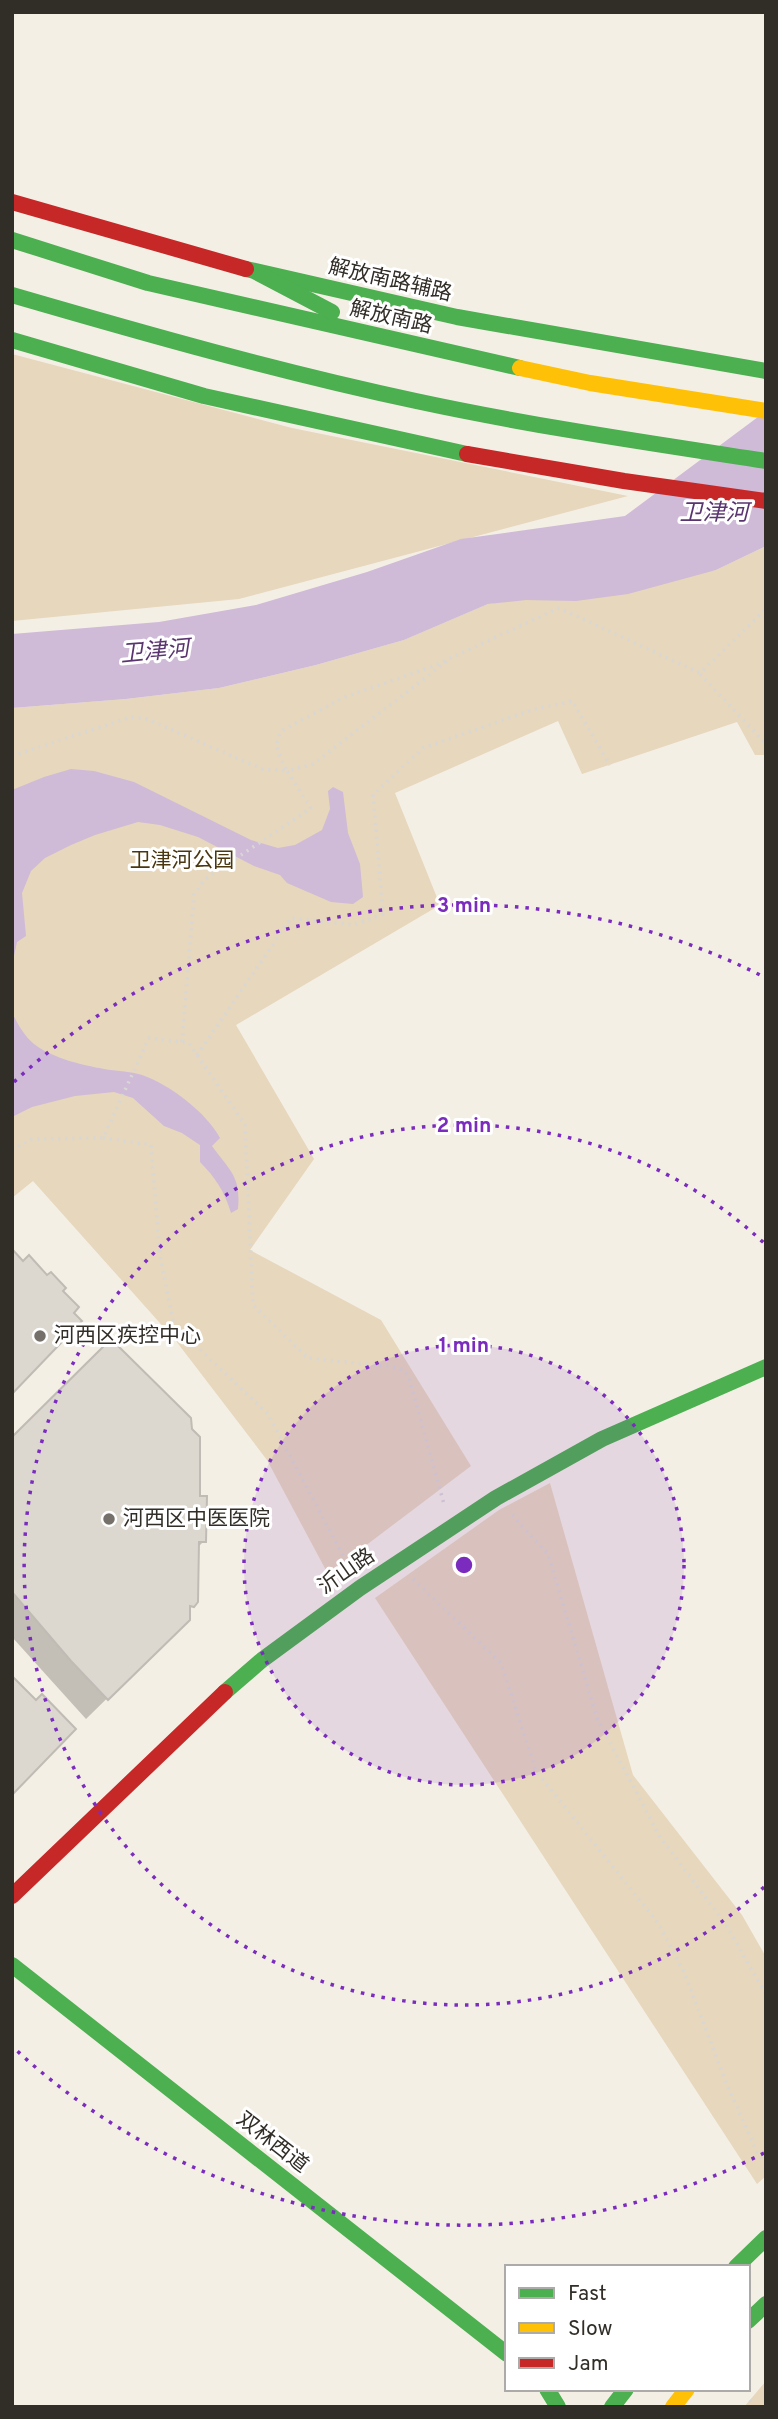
<svg xmlns="http://www.w3.org/2000/svg" width="778" height="2419" font-family="Overpass,'Noto Sans SC',sans-serif">
	<style>
		.green { fill: #e6d7bd }
		.water { fill: #cfbad8 }
		.shadow { fill: #0003 }
		.building { fill: #dcd8d0; stroke: #c0bbb4; stroke-width: 2 }
		.lines { fill: none; stroke-linecap: round; stroke-linejoin: round }
		.path { stroke: #d9d7d4; stroke-width: 3.5; stroke-dasharray: 2 5; stroke-linecap: butt }
		.fast { stroke: #4caf50; stroke-width: 16 }
		.slow { stroke: #ffc107; stroke-width: 16 }
		.jam { stroke: #c62828; stroke-width: 16 }
		.ring { fill: none; stroke: #7b2cbf; stroke-width: 3.5; stroke-dasharray: 3.5 7 }
		.poi-dot { fill: #75716a; stroke: #fff; stroke-width: 2.5 }
		.labels { text-anchor: middle; dominant-baseline: central; stroke-width: 6; stroke-linejoin: round; paint-order: stroke }
		.street-label { font-size: 21px; fill: #312d27; stroke: #fff }
		.park-label { font-size: 21px; fill: #4b370f; stroke: #fff }
		.poi-label { font-size: 21px; fill: #312d27; stroke: #fff; text-anchor: start }
		.water-label { font-size: 23px; font-style: italic; fill: #59346f; stroke: #fff }
		.centre { fill: #7b2cbf; stroke: #fff; stroke-width: 3.5 }
		.ring-label { font-size: 21px; text-anchor: middle; font-weight: bold; fill: #7b2cbf; stroke: #fff; stroke-width: 6; stroke-linejoin: round; paint-order: stroke }
	</style>
	<rect width="100%" height="100%" fill="#f4efe5"/>
	<g class="green">
		<polygon points="12,354 292,428 628,496 239,599 12,621"/>
		<polygon points="766,546 766,755 755,755 737,722 582,774 558,721 395,793 440,905 236,1025 314,1159 250,1250 381,1320 471,1466 328,1574 267,1460 176,1341 33,1181 12,1198 12,708 126,699 219,688 316,665 404,640 488,604 716,570"/>
		<polygon points="550,1483 633,1775 742,1915 766,1957 766,2176 757,2184 375,1598 499,1510"/>
		<polygon points="766,2381 766,2407 744,2407"/>
	</g>
	<g class="water">
		<polygon points="766,411 766,546 716,570 628,594 576,601 526,600 488,604 404,640 316,665 219,688 126,699 12,708 12,634 159,622 256,605 367,572 461,539 625,516"/>
		<polygon points="71,769 94,771 134,782 251,840 278,848 295,845 322,830 330,809 328,791 333,787 343,792 348,833 360,864 363,897 353,904 331,902 287,883 280,875 254,866 198,837 160,825 138,822 95,835 71,845 45,858 31,871 22,893 26,936 17,942 12,965 12,790 44,777"/>
		<path d="M 12,1013 C 18,1024 24,1036 34,1044 C 53,1059 86,1066 110,1070 C 120,1071 132,1072 142,1075 C 169,1084 207,1113 220,1138 L 212,1146 C 230,1171 241,1176 238,1209 L 231,1213 C 225,1192 215,1177 200,1162 L 200,1145 L 182,1133 L 164,1126 L 133,1098 L 114,1092 L 75,1096 L 32,1107 L 12,1117 Z"/>
	</g>
	<polygon class="shadow" points="12,1440 198,1497 204,1541 197,1548 193,1605 188,1610 188,1619 86,1719 12,1637"/>
	<g class="building">
		<polygon points="12,1249 23,1261 29,1255 47,1275 51,1272 66,1288 63,1291 79,1307 74,1313 82,1321 12,1394"/>
		<polygon points="111,1339 191,1418 192,1429 200,1437 200,1496 207,1496 206,1542 199,1542 198,1602 194,1607 190,1606 190,1620 108,1700 71,1661 12,1592 12,1437"/>
		<polygon points="12,1676 36,1700 42,1694 76,1729 12,1795"/>
	</g>
	<g class="lines">
		<g class="path">
			<polyline points="700,674 766,744"/>
			<path d="M 12,756 L 131,717 L 147,719 L 262,769 L 287,771 C 280,756 271,744 283,730 L 345,697 L 431,667 L 559,608 L 700,673 L 766,609"/>
			<polyline points="182,1042 194,895 204,880 311,808 287,771 313,764 449,660"/>
			<polyline points="197,1055 291,918 354,925 383,914 373,795 423,748 532,710 572,701 610,765"/>
			<polyline points="103,1138 151,1145 160,1256 174,1325 268,1414 349,1567"/>
			<polyline points="12,1150 32,1139 103,1138 149,1038 189,1043 245,1125 253,1305 308,1358 393,1367 404,1370 409,1378 444,1504"/>
			<polyline points="512,1515 548,1554 597,1718 660,1837 727,1926 766,1995"/>
			<polyline points="413,1579 501,1663 536,1771 658,1923 684,1972 727,2085 757,2152 766,2164"/>
			<polyline points="750,2400 755,2407"/>
		</g>
		<g class="fast">
			<polyline points="12,240 148,283 520,368"/>
			<polyline points="246,269 457,317 766,371"/>
			<polyline points="256,272 332,312"/>
			<path d="M 12,295 C 146,334 280,372 416,401 C 532,426 649,443 766,461"/>
			<polyline points="12,340 204,396 467,454"/>
			<polyline points="225,1692 262,1660 360,1588 496,1498 602,1439 766,1367"/>
			<polyline points="12,1965 507,2354"/>
			<polyline points="736,2267 766,2238"/>
			<polyline points="748,2321 766,2304"/>
			<polyline points="547,2389 558,2407"/>
			<polyline points="612,2407 626,2389"/>
		</g>
		<g class="slow">
			<polyline points="520,368 590,383 766,411"/>
			<polyline points="673,2407 687,2389"/>
		</g>
		<g class="jam">
			<polyline points="12,202 246,269"/>
			<polyline points="467,454 624,481 766,501"/>
			<polyline points="12,1896 225,1692"/>
		</g>
	</g>
	<circle cx="464" cy="1565" r="220" fill="#7b2cbf" fill-opacity=".12"/>
	<g class="ring">
		<circle cx="464" cy="1565" r="220"/>
		<path d="M764 1887A440 440 0 1 1 764 1243"/>
		<path d="M764 2153A660 660 0 0 1 14 2048M14 1082A660 660 0 0 1 764 977"/>
	</g>
	<g class="poi-dot">
		<circle cx="40" cy="1336" r="7"/>
		<circle cx="109" cy="1519" r="7"/>
	</g>
	<g class="labels">
		<g class="street-label">
			<text transform="translate(390 281) rotate(13)">解放南路辅路</text>
			<text transform="translate(391 318) rotate(13)">解放南路</text>
			<text transform="translate(347 1572) rotate(-35)">沂山路</text>
			<text transform="translate(272 2143) rotate(38)">双林西道</text>
		</g>
		<g class="park-label">
			<text x="182" y="861">卫津河公园</text>
		</g>
		<g class="poi-label">
			<text x="54" y="1336">河西区疾控中心</text>
			<text x="123" y="1519">河西区中医医院</text>
		</g>
		<g class="water-label">
			<text x="714" y="514">卫津河</text>
			<text transform="translate(155 653) rotate(-5)">卫津河</text>
		</g>
	</g>
	<circle cx="464" cy="1565" r="10" class="centre"/>
	<g class="ring-label">
		<text x="464" y="912">3 min</text>
		<text x="464" y="1132">2 min</text>
		<text x="464" y="1352">1 min</text>
	</g>
	<rect width="778" height="2419" fill="none" stroke="#312d27" stroke-width="28"/>
	<rect x="505" y="2265" width="245" height="126" fill="#ffffff" stroke="#adaba9" stroke-width="2"/>
	<rect x="519" y="2288" width="35" height="10" fill="#4caf50" stroke="#adaba9" stroke-width="2"/>
	<text x="568" y="2300" font-size="21" fill="#312d27">Fast</text>
	<rect x="519" y="2323" width="35" height="10" fill="#ffc107" stroke="#adaba9" stroke-width="2"/>
	<text x="568" y="2335" font-size="21" fill="#312d27">Slow</text>
	<rect x="519" y="2358" width="35" height="10" fill="#c62828" stroke="#adaba9" stroke-width="2"/>
	<text x="568" y="2370" font-size="21" fill="#312d27">Jam</text>
</svg>
